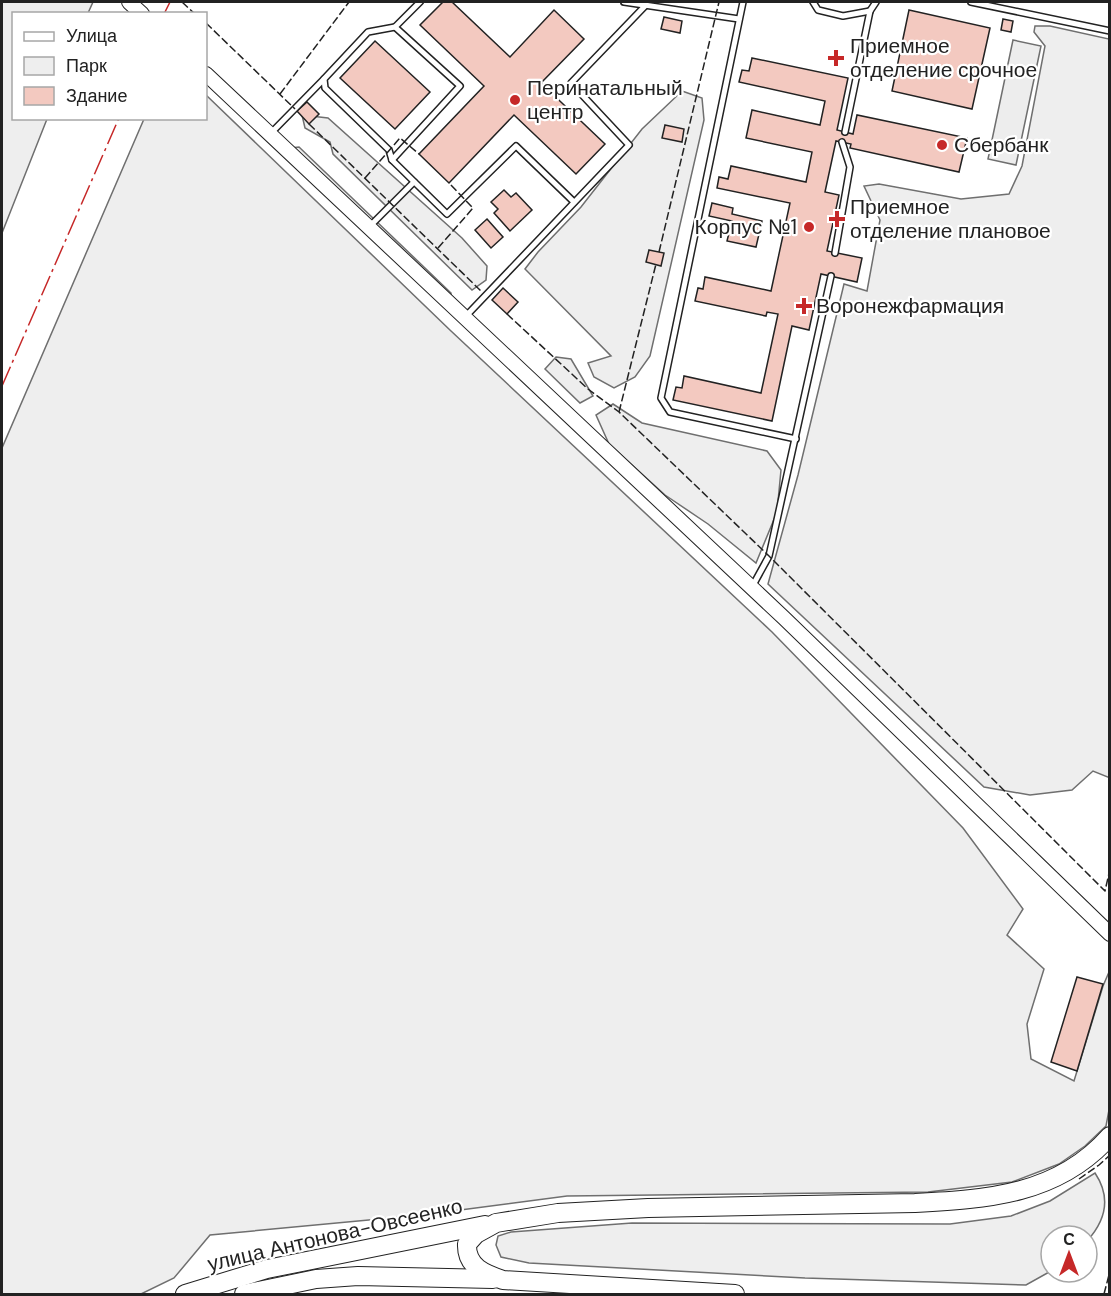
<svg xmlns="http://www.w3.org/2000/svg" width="1111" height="1296" font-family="'DM Sans',sans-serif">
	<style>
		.green { fill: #eee; stroke: #6f6f6f; stroke-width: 1.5 }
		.parking { fill: #ededed; stroke: #6f6f6f; stroke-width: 1.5 }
		.building { fill: #f3c9c0; stroke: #222; stroke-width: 1.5 }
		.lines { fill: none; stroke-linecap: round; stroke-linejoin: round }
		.service-casing { stroke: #222; stroke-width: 8 }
		.tertiary-casing { stroke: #222; stroke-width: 16 }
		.trunk-casing { stroke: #222; stroke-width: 20 }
		.service { stroke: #fff; stroke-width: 5 }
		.tertiary { stroke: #fff; stroke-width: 14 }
		.trunk { stroke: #fff; stroke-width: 18 }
		.fence { stroke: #222; stroke-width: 1.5; stroke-dasharray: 8 3; stroke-linecap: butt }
		.power { stroke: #c62828; stroke-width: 1.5; stroke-dasharray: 21 4.5 3 4.5; stroke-linecap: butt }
		.poi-dot { fill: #c62828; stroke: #fff; stroke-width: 2 }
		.labels { text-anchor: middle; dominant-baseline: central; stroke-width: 4.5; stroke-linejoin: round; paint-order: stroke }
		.poi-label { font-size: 21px; fill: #222; stroke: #fff; text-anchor: start }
		.street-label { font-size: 21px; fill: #222; stroke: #fff }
	</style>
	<rect width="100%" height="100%" fill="#fff"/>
	<g class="green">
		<polygon points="2,2 93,2 88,13 14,14 14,118 47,119 2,233"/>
		<polygon points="1035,26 1050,26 1109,39 1110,778 1093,771 1072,790 1030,795 984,787 768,584 798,475 844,284 867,291 880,220 864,186 879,184 961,199 1009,194 1022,166 1045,46 1034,32"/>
		<polygon points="682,91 702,98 704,120 650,356 635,377 614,388 594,377 588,363 611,356 525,269 538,252 581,207 642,129"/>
		<polygon points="206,95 451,331 772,632 963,828 1023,909 1007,935 1044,969 1027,1024 1031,1059 1074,1081 1103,986 1109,972 1109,1110 1106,1126 1085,1146 1059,1164 1012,1182 928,1192 567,1196 422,1215 210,1235 174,1278 141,1294 2,1294 2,448 144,119 206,118"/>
		<polygon points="302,115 328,118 462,238 487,266 486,280 472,290 333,154 330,142 305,128"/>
		<polygon points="556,357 571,359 593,396 580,403 545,369"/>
		<polygon points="613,404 642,423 767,451 781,470 777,512 756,563 708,524 665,495 609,444 596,415"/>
		<path d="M 1095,1173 C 1111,1197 1107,1219 1087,1241 L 1087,1236 L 1051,1236 L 1051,1271 L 1026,1285 L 805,1278 L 529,1263 L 501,1257 L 496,1245 L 498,1236 L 511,1232 L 632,1223 L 950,1224 L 1011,1216 L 1050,1201 Z"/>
	</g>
	<g class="parking">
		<polygon points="1013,40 1041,46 1016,165 988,159"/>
		<polygon points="299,147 451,293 451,301 289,148"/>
	</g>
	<g class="building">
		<polygon points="443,2 452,2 510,57 554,10 584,39 541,83 605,144 576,174 514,115 449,183 419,154 484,86 420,25"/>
		<polygon points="909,10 990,28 972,109 892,91"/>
		<polygon points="664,17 682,21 680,33 661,29"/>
		<polygon points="1003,19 1013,21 1011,32 1001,30"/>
		<polygon points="375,41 430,92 395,129 340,78"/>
		<polygon points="752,58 848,78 837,130 853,134 857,115 967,138 959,172 850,148 851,144 836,141 825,192 839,195 827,251 862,258 857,282 821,274 809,330 792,326 772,421 673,400 676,387 682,388 684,376 761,393 778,314 767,312 766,316 695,301 698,288 703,289 705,277 771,291 790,203 717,188 719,177 728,179 731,166 806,182 812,152 746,138 752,110 820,125 825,101 739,82 742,70 749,71"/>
		<polygon points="307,102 319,114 309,124 297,111"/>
		<polygon points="665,125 684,129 682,142 662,138"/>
		<polygon points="504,190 511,197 516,193 532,210 510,231 494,213 498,209 491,202"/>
		<polygon points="712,203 733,208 732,214 762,221 756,247 727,241 732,221 709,216"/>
		<polygon points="487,219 503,237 491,248 475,230"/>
		<polygon points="649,250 664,253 661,266 646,262"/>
		<polygon points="503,288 518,302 507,314 492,300"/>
		<polygon points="1077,977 1103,984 1077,1071 1051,1062"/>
	</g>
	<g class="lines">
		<g class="service-casing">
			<g id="service">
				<polyline points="624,2 739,19"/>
				<polyline points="743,2 661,398 670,412 796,439"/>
				<polyline points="813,2 818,10 843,16 870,11"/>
				<polyline points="971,2 1110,31"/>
				<polyline points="395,27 368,32 324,79 325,88 389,150 392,160 447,214 516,146 574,202"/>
				<polyline points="845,132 870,11 876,2"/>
				<polyline points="271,133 324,79"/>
				<polyline points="392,160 460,86 395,27 420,2"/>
				<polyline points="369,227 414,182"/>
				<polyline points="835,253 850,167 842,142"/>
				<polyline points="466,316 629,145 571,83 646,5"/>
				<polyline points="752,587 769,556 831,276"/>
			</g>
		</g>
		<g class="tertiary-casing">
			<g id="tertiary">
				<polyline points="129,2 142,14"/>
				<polyline points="206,74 784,618 1110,934"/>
			</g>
		</g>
		<g class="trunk-casing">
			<g id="trunk">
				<polyline points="185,1294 267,1269 485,1225"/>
				<polyline points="244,1294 316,1279 358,1276 493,1279"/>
				<path d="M 735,1294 L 503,1280 C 485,1274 466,1267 467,1244 L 476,1234 L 496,1223 L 558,1213 L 648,1208 L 915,1203 C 988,1199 1058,1195 1110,1136"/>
			</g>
		</g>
		<use href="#service" class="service"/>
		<use href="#tertiary" class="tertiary"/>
		<use href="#trunk" class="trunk"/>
		<g class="fence">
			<polyline points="182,2 195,14"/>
			<polyline points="206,23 295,109"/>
			<polyline points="280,94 349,2"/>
			<polyline points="309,124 481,291"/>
			<polyline points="365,178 400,138 419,154"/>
			<polyline points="438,248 473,208 449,183"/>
			<polyline points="659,252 719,2"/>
			<polyline points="507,314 588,389 619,412 769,556 1105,891 1110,869"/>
			<polyline points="619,412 656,264"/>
			<polyline points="1079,1179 1099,1165 1110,1155"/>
			<polyline points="1104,1294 1110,1271"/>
		</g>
		<g class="power">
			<polyline points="164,14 170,2"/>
			<polyline points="2,386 119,118"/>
		</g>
	</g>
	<g class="poi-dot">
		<path d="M833 49h6v6h6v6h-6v6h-6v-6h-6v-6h6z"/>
		<circle cx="515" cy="100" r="6"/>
		<circle cx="942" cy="145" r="6"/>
		<path d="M834 210h6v6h6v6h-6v6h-6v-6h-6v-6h6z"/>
		<circle cx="809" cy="227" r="6"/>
		<path d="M801 297h6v6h6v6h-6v6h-6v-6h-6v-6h6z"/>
	</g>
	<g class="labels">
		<g class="poi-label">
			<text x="850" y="46">Приемное<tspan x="850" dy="24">отделение срочное</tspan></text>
			<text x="527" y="88">Перинатальный<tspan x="527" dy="24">центр</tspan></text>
			<text x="954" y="145">Сбербанк</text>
			<text x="850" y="207">Приемное<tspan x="850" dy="24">отделение плановое</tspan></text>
			<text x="797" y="227" text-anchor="end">Корпус №1</text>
			<text x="816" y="306">Воронежфармация</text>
		</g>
		<g class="street-label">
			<text transform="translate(335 1235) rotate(-13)">улица Антонова-Овсеенко</text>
		</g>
	</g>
	<rect width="1111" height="1296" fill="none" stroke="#222222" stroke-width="6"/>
	<rect x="12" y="12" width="195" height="108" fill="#ffffff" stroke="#a7a7a7" stroke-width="1.5"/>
	<rect x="24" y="32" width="30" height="9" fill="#ffffff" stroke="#a7a7a7" stroke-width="1.5"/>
	<text x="66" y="42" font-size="18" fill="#222222">Улица</text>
	<rect x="24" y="57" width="30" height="18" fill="#eeeeee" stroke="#a7a7a7" stroke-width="1.5"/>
	<text x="66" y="72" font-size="18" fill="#222222">Парк</text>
	<rect x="24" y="87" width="30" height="18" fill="#f3c9c0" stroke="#a7a7a7" stroke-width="1.5"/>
	<text x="66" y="102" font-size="18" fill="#222222">Здание</text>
	<g transform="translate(1069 1254)"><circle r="28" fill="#ffffff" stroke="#a7a7a7" stroke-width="1.5"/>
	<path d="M0-4.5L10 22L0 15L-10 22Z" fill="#c62828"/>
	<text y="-9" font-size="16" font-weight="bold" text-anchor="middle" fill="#222222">С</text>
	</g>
</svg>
